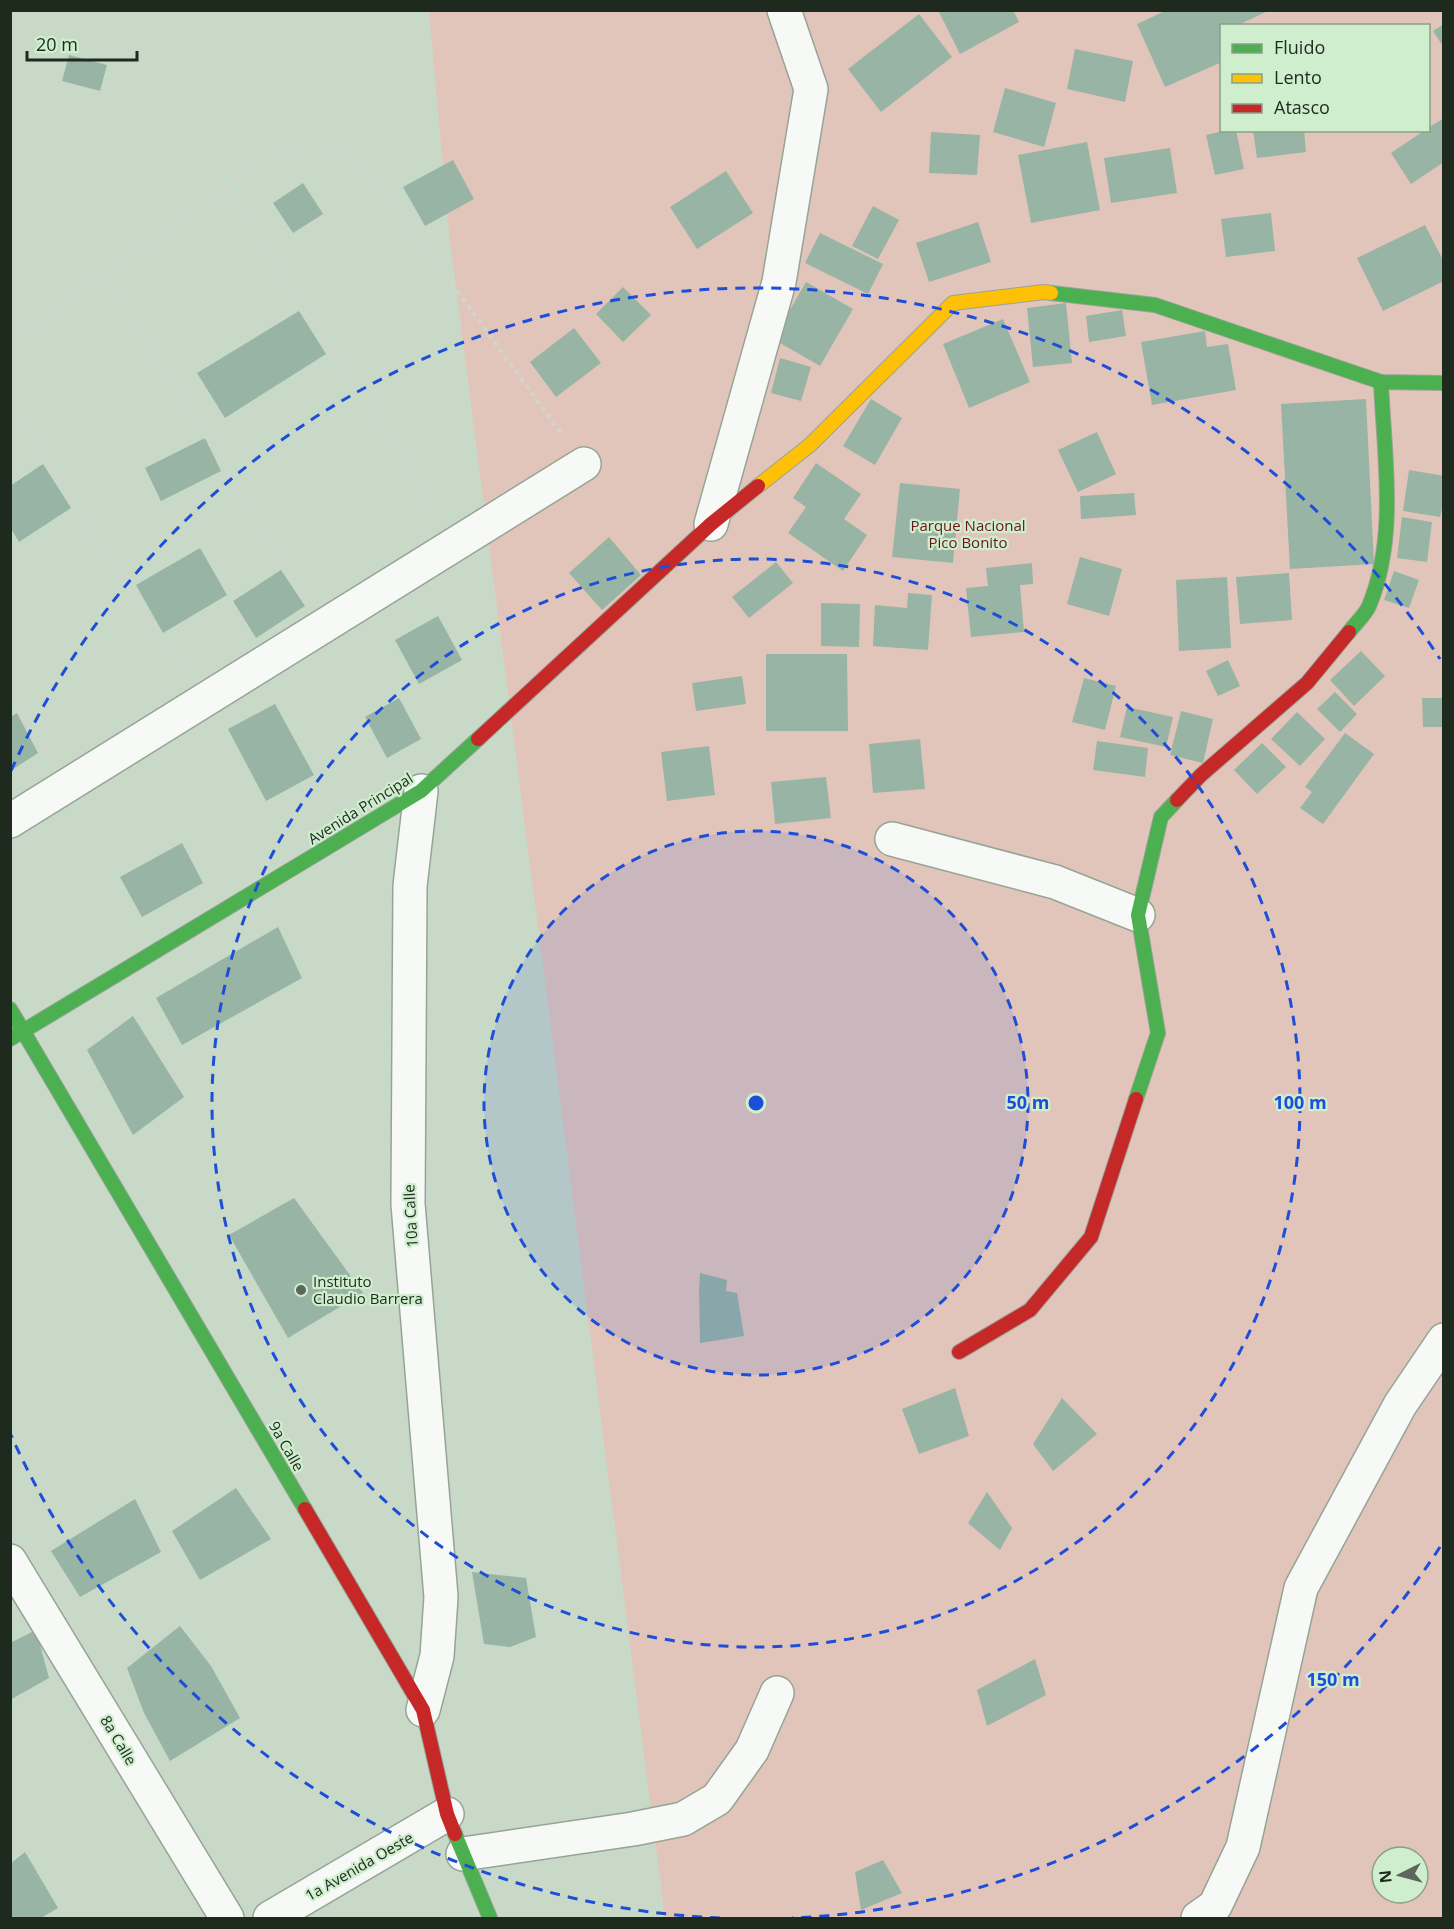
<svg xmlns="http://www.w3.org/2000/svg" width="1454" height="1929" font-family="'Open Sans',sans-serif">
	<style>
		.green { fill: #e2c5ba; fill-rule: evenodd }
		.building { fill: #98b4a4 }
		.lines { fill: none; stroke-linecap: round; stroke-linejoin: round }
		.street-casing { stroke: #96a496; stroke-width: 36 }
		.fast-casing { stroke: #96a496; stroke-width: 16 }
		.slow-casing { stroke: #96a496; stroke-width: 16 }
		.jam-casing { stroke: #96a496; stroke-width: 16 }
		.path { stroke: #d0d5cf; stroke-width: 4; stroke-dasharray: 4.5 4.5; stroke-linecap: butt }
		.street { stroke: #f7f9f7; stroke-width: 33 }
		.fast { stroke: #4caf50; stroke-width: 14 }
		.slow { stroke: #ffc107; stroke-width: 14 }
		.jam { stroke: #c62828; stroke-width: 14 }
		.ring { fill: none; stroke: #1d4ed8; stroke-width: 3; stroke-dasharray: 10 8 }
		.poi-dot { fill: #5a675a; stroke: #cfeece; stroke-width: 2 }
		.labels { text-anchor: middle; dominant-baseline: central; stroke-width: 4.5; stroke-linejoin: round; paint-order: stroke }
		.park-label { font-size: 15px; fill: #691719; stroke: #cfeece }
		.street-label { font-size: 15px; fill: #1f2a1e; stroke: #cfeece }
		.poi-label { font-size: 15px; fill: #1f2a1e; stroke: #cfeece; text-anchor: start }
		.centre { fill: #1d4ed8; stroke: #cfeece; stroke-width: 3 }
		.ring-label { font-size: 18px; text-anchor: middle; font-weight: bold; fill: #1d4ed8; stroke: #cfeece; stroke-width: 4.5; stroke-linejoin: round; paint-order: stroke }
	</style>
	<rect width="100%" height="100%" fill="#c8d9c8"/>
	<path class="green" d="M 429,11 L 1443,11 L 1443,1918 L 665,1918 L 449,233 ZM 1222,26 L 1428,26 L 1428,130 L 1222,130 ZM 1382,1857 L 1418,1857 L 1418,1893 L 1382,1893 Z"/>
	<g class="building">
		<polygon points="942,10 1013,10 1019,22 960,54 939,12"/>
		<polygon points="1167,10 1270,10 1236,26 1222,26 1222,62 1165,87 1137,24"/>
		<polygon points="919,14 952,57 881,112 848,69"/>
		<polygon points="1444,24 1444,48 1433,31"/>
		<polygon points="1075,49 1133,61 1125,102 1067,89"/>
		<polygon points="69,55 107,65 100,91 62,81"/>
		<polygon points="1005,88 1056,103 1044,147 993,132"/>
		<polygon points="1444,118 1444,162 1411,184 1391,153 1425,130 1428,130 1428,128"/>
		<polygon points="1227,130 1236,130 1244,169 1215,175 1206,135"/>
		<polygon points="1253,130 1304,130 1306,152 1257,158"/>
		<polygon points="931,132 980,135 977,175 929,173"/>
		<polygon points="1087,142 1100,210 1031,223 1018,155"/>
		<polygon points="1170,148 1177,193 1111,203 1104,158"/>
		<polygon points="453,160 474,199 425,226 403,187"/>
		<polygon points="726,171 753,213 697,249 670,207"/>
		<polygon points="303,183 323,214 293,233 273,203"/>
		<polygon points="873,206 899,220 878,259 852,246"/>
		<polygon points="1271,213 1275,251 1226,257 1221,219"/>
		<polygon points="978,222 991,262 929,282 916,243"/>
		<polygon points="1425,225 1444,262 1444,281 1383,311 1357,258"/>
		<polygon points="820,233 883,264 868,294 805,263"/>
		<polygon points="806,282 853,309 820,366 773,339"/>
		<polygon points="623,287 651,315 623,342 596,314"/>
		<polygon points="1066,303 1072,363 1033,367 1027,308"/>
		<polygon points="1122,310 1126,336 1089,342 1086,316"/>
		<polygon points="299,311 326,354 225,418 197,373"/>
		<polygon points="1003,319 1030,382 969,408 943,344"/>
		<polygon points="574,328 601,363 556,397 530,362"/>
		<polygon points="1205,331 1207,347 1228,344 1236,390 1152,405 1141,342"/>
		<polygon points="780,358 811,367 801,401 771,393"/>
		<polygon points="871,399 902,418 875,465 843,446"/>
		<polygon points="1366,399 1374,564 1290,569 1281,404"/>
		<polygon points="1097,432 1116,474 1078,492 1058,450"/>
		<polygon points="205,438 221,471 161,501 145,468"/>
		<polygon points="816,463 861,494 844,519 867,535 843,571 788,533 806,507 793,498"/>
		<polygon points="43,464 71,508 19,542 10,527 10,486"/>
		<polygon points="1409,470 1444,476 1444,499 1440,517 1403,511"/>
		<polygon points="900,483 960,489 953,563 892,557"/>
		<polygon points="1134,493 1136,515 1081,519 1080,496"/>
		<polygon points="1402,517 1432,522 1427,562 1397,558"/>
		<polygon points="609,537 641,575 602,610 569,573"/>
		<polygon points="200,548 227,595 163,633 136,585"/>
		<polygon points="1080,557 1122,569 1109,616 1067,604"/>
		<polygon points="776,562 793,583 749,618 732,597"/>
		<polygon points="1032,563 1033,584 1020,585 1024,632 971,637 966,588 988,586 986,568"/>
		<polygon points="281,570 305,606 256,638 233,601"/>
		<polygon points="1394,571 1419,580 1409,608 1384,600"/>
		<polygon points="1289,573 1292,620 1240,624 1236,577"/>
		<polygon points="1227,577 1231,648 1179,651 1176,580"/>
		<polygon points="908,593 932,595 928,650 873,646 875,605 907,608"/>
		<polygon points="821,603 860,604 859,647 821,646"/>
		<polygon points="438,616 462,660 419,684 395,640"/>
		<polygon points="1361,651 1385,676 1354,706 1330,680"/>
		<polygon points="766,654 847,654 848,731 766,731"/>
		<polygon points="1228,660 1240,686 1218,696 1206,671"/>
		<polygon points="742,676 746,704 696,711 692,683"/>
		<polygon points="1084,678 1116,686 1105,730 1072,722"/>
		<polygon points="1335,692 1357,714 1340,732 1317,709"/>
		<polygon points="399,698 421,739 387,758 365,717"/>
		<polygon points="1422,698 1444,698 1444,727 1423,727"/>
		<polygon points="275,704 314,775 266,801 228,729"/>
		<polygon points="1127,707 1173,717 1166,747 1120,737"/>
		<polygon points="1181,711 1213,719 1203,763 1170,755"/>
		<polygon points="1297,712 1325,739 1300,766 1271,739"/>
		<polygon points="17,713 38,753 10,771 10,717"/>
		<polygon points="1345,733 1374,754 1323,824 1300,808 1312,792 1305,787"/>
		<polygon points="920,739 925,789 873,793 869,744"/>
		<polygon points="1097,741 1148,748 1145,777 1093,770"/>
		<polygon points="1262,743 1286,767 1257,794 1234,770"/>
		<polygon points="709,746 715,795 667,801 661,752"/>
		<polygon points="826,777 831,818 775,824 771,782"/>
		<polygon points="182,843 203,883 142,917 120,877"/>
		<polygon points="278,927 302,978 182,1045 156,998"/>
		<polygon points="133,1016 184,1097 133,1135 87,1050"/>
		<polygon points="294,1198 363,1293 288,1338 229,1235"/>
		<polygon points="700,1273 727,1280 726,1291 737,1293 744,1336 700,1343 699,1290"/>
		<polygon points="955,1388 969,1436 919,1454 902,1409"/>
		<polygon points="1062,1398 1097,1434 1053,1471 1033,1444"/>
		<polygon points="236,1488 271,1539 200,1580 172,1531"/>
		<polygon points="987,1492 1012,1528 1000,1550 968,1523"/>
		<polygon points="135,1499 161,1552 80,1597 51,1551"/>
		<polygon points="472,1572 526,1578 536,1637 510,1647 484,1644"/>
		<polygon points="180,1626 211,1666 240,1718 170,1761 144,1713 127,1668"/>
		<polygon points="36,1630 49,1678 10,1700 10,1643"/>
		<polygon points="1035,1659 1046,1695 987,1726 977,1690"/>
		<polygon points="25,1852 58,1908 41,1918 10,1918 10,1864"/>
		<polygon points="883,1860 902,1893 861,1910 855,1872"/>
	</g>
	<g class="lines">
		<g class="street-casing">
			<g id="street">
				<polyline points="711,524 779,282 811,89 784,10"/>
				<polyline points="421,791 410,886 408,1204 441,1597 437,1656 423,1710"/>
				<polyline points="10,821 584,464"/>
				<polyline points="892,839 1055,882 1138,915"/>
				<polyline points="10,1561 227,1918"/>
				<polyline points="463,1854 633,1829 683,1819 717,1799 752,1750 777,1693"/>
				<polyline points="270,1918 447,1814"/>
				<polyline points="1198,1918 1215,1906 1243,1847 1301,1588 1400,1405 1444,1340"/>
			</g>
		</g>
		<g class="fast-casing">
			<g id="fast">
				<polyline points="1051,293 1155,305 1381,382 1444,383"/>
				<path d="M 1349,632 C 1355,624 1365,615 1369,606 C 1398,537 1384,455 1381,382"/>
				<polyline points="10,1009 305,1509"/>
				<polyline points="10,1039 421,791 478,739"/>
				<polyline points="1136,1099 1158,1033 1138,915 1161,817 1177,800"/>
				<polyline points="455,1834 490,1918"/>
			</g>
		</g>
		<g class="slow-casing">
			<polyline id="slow" points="758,486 810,445 953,303 1044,292 1051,293"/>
		</g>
		<g class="jam-casing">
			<g id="jam">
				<polyline points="478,739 711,524 758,486"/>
				<polyline points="1177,800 1201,775 1307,683 1349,632"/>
				<polyline points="959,1352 1030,1310 1091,1237 1136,1099"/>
				<polyline points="305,1509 423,1710 447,1814 455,1834"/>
			</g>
		</g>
		<g class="path">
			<polyline points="227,187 438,516"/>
			<polyline points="106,274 305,599"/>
			<path d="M 10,342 L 269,157 C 277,153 286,147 295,145 C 327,139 350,159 374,177 L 564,437"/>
			<polyline points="10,406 184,671"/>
			<polyline points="10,696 48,756"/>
		</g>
		<use href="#street" class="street"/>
		<use href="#fast" class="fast"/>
		<use href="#slow" class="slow"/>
		<use href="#jam" class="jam"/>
	</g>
	<circle cx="756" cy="1103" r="272" fill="#1d4ed8" fill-opacity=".12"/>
	<g class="ring">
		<circle cx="756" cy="1103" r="272"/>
		<circle cx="756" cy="1103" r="544"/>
		<path d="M1440 1547A816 816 0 0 1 792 1918M720 1918A816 816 0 0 1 11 1435M11 771A816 816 0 0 1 1440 659"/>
	</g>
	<circle class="poi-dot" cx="301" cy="1290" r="6"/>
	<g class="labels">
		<g class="park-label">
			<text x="968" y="525">Parque Nacional<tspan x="968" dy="17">Pico Bonito</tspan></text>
		</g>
		<g class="street-label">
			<text transform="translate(360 808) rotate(-32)">Avenida Principal</text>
			<text transform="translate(410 1216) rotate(-93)">10a Calle</text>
			<text transform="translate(287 1446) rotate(60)">9a Calle</text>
			<text transform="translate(119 1740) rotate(59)">8a Calle</text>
			<text transform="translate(359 1866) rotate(-30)">1a Avenida Oeste</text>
		</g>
		<g class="poi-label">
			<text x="313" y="1281">Instituto<tspan x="313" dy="17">Claudio Barrera</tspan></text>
		</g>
	</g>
	<circle cx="756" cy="1103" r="9" class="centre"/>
	<g class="ring-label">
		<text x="1028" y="1109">50 m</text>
		<text x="1300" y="1109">100 m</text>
		<text x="1333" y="1686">150 m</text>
	</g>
	<rect width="1454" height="1929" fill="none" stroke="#1f2a1e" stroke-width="24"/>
	<rect x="1220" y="24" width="210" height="108" fill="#cfeece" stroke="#89a088" stroke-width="1.5"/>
	<rect x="1232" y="44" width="30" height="9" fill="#4caf50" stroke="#89a088" stroke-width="1.5"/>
	<text x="1274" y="54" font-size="18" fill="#1f2a1e">Fluido</text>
	<rect x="1232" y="74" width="30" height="9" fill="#ffc107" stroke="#89a088" stroke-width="1.5"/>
	<text x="1274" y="84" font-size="18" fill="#1f2a1e">Lento</text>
	<rect x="1232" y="104" width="30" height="9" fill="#c62828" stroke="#89a088" stroke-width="1.5"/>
	<text x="1274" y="114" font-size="18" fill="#1f2a1e">Atasco</text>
	<g transform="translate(1400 1875) rotate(264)"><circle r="28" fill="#cfeece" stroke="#89a088" stroke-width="1.5"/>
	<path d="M0-4.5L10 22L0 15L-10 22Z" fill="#5a675a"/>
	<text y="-9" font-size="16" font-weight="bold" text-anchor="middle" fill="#1f2a1e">N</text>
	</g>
	<path d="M27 51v9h110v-9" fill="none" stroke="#1f2a1e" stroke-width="3"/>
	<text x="36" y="51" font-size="18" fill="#1f2a1e" stroke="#cfeece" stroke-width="4.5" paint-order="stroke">20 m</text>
</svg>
